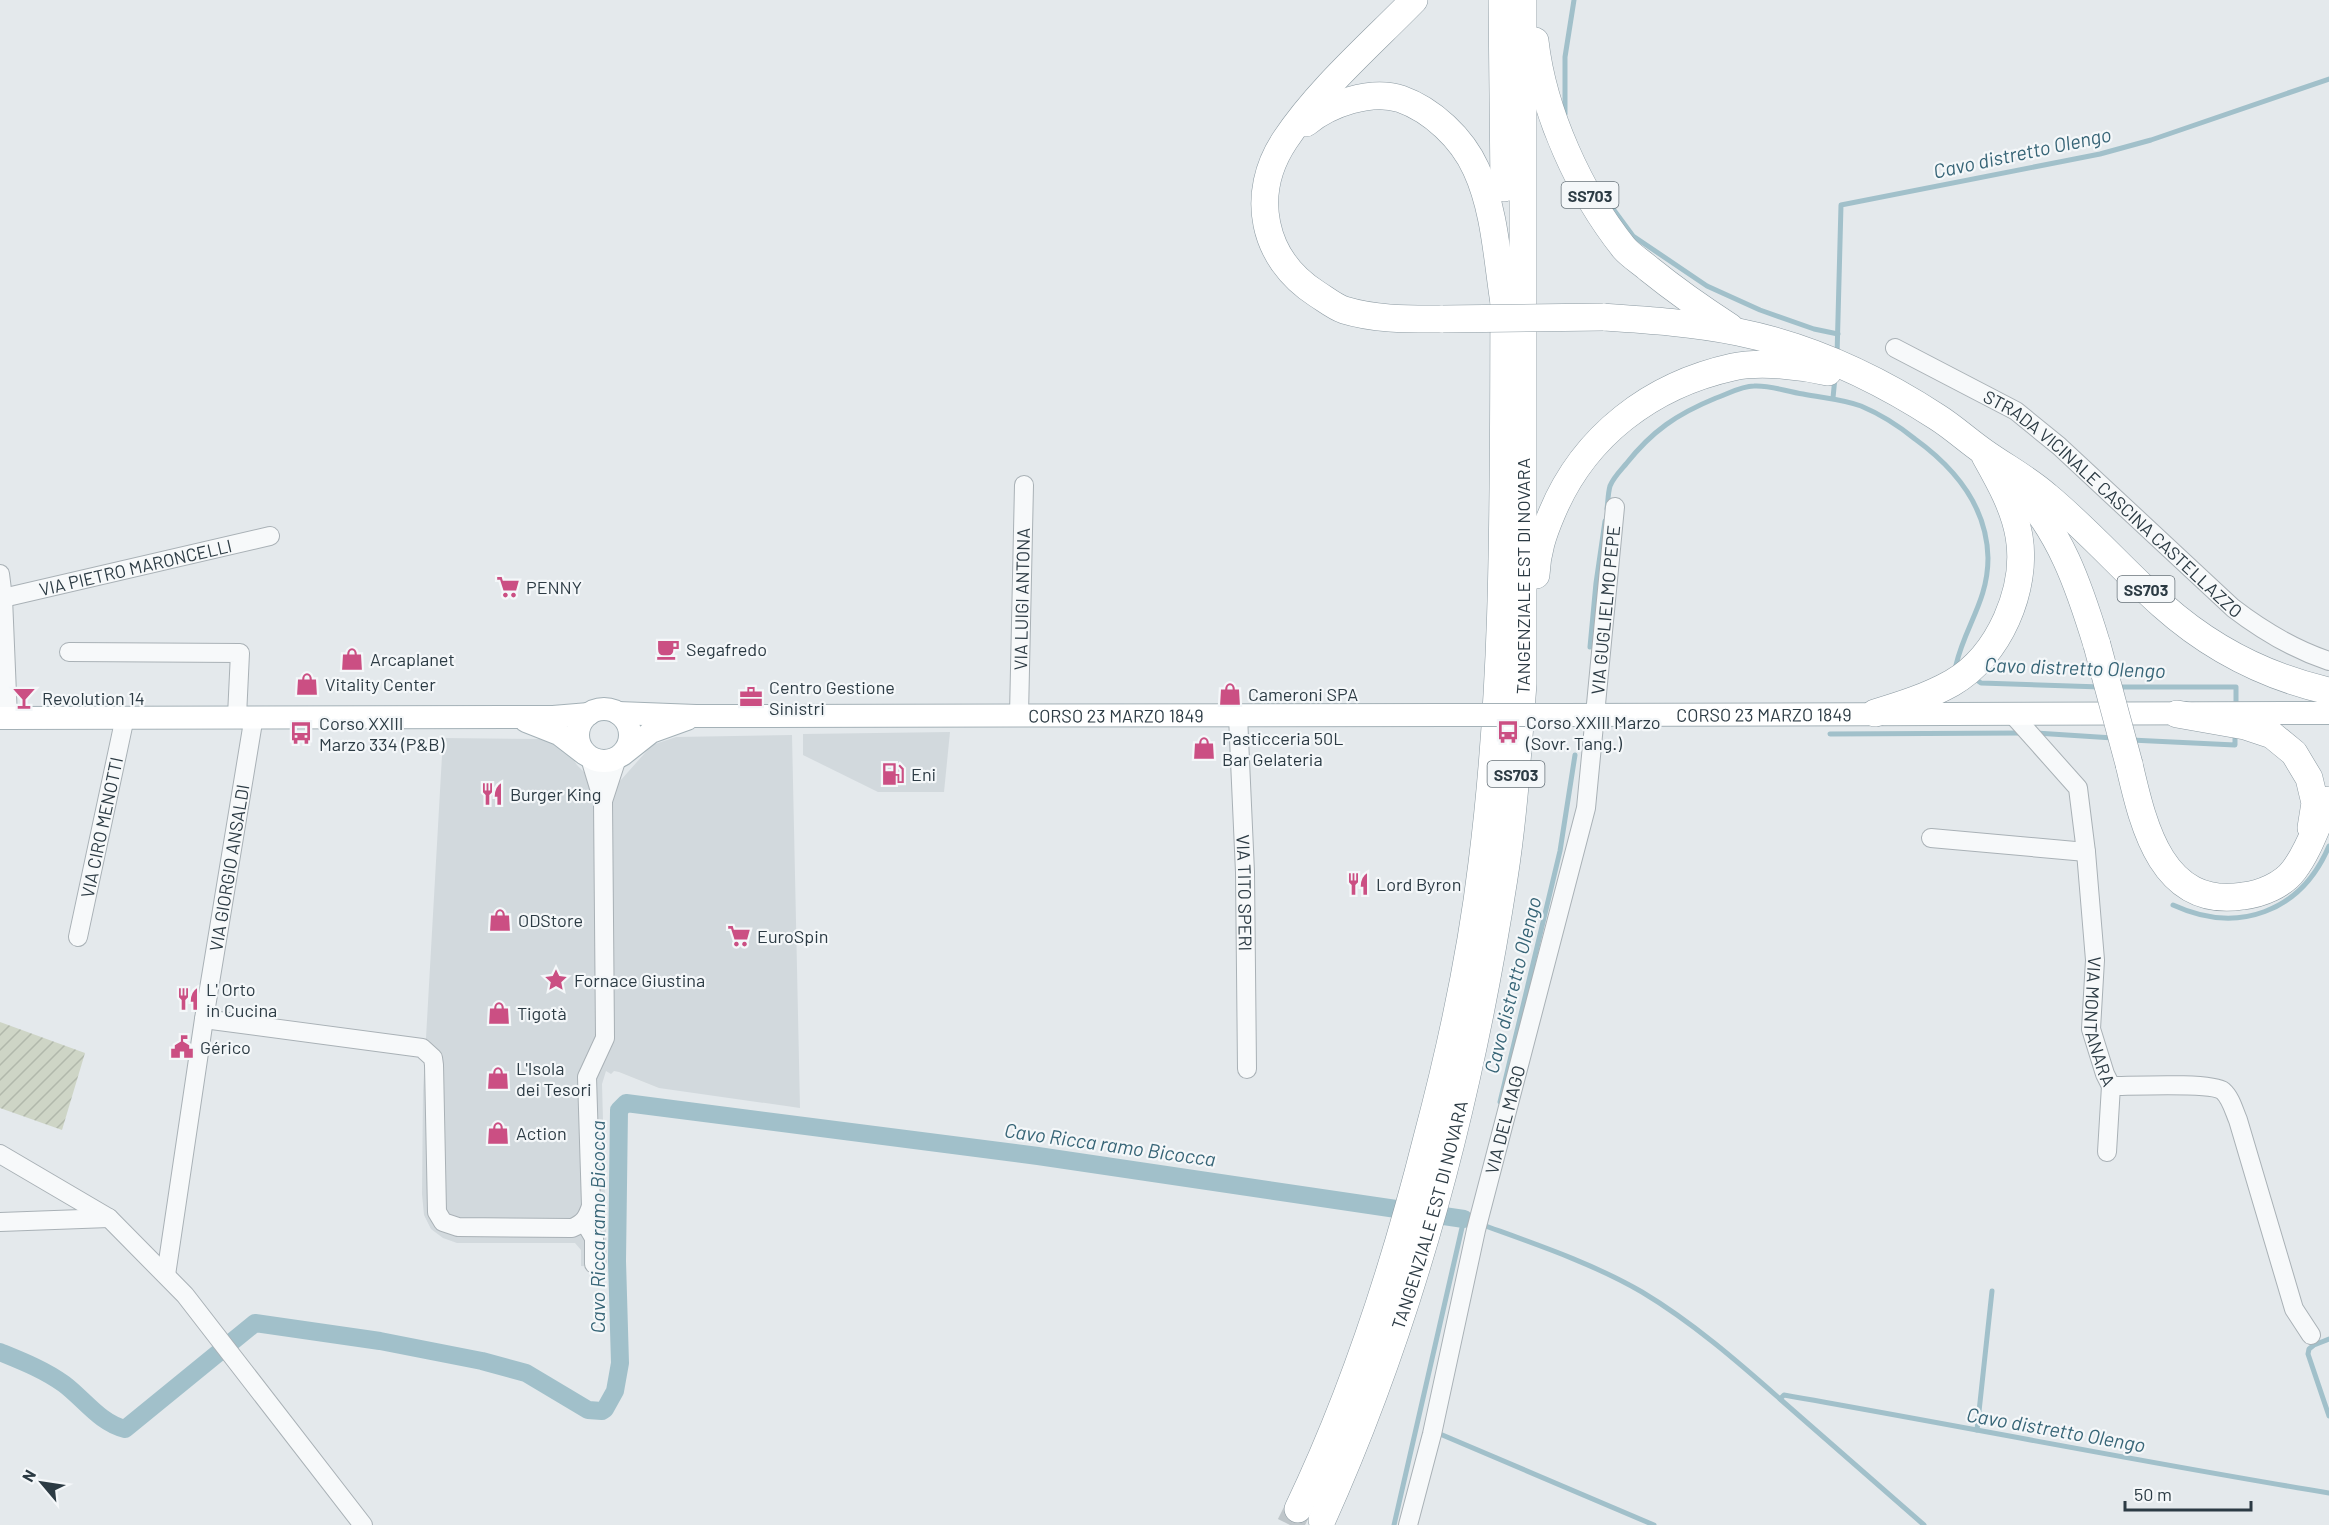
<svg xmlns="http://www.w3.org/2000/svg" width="2329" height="1525" font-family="Barlow,sans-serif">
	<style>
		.built { fill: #d2d9dd }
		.garden { fill: url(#garden-furrows) }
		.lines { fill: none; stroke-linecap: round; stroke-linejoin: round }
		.stream { stroke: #a1c0ca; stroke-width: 5 }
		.canal { stroke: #a1c0ca; stroke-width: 18 }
		.highway-tunnel { stroke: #bfc6ca; stroke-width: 27; stroke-dasharray: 27 14; stroke-linecap: butt }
		.minor-casing { stroke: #a9b1b6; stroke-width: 20 }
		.major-casing { stroke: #a4b1b7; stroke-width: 24 }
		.highway-casing { stroke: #8c9aa2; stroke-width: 28 }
		.minor { stroke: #f7f9fa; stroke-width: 18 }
		.major { stroke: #fff; stroke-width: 22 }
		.highway { stroke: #fff; stroke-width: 27 }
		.major-bridge-casing { stroke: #a4b1b7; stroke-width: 24; stroke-linecap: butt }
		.highway-bridge-casing { stroke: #8c9aa2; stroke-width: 28; stroke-linecap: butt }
		.major-bridge { stroke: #fff; stroke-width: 22 }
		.highway-bridge { stroke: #fff; stroke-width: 27 }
		.labels { text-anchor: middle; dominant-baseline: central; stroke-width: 4.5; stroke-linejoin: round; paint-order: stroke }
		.shield { fill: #f4f7f9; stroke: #68737a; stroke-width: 1.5 }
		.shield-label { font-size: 16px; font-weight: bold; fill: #2c3b44 }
		.street-label { font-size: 18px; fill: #2c3b44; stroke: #f4f7f9 }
		.poi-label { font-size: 18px; fill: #2c3b44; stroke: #f4f7f9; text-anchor: start }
		.water-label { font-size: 20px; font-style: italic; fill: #376577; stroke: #f4f7f9 }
	</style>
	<defs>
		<pattern id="garden-furrows" width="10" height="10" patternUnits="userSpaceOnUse" patternTransform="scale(1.5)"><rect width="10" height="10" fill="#ced5c6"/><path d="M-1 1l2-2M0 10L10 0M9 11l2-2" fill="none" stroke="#b1b8ab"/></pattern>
	</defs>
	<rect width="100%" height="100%" fill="#e4e9ec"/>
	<g class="built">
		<polygon points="950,732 944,792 878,792 803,755 803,734"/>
		<polygon points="792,735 800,1108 659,1088 619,1072 614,1071 611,1074 606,1071 602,1084 607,1268 581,1266 581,1250 575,1243 457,1243 443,1238 431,1229 424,1215 422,1194 423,1091 443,738 543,739 567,749 577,765 591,779 620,781 652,745 676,737"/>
	</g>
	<polygon class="garden" points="0,1022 85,1053 62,1130 0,1108"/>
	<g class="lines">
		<g class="stream">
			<polyline points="1565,114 1565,57 1574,0"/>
			<polyline points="1608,202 1633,236 1707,286 1760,310 1814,329 1838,334"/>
			<polyline points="1837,356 1841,205 2100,154 2151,140 2329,79"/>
			<polyline points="1833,398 1835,377"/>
			<path d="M 1607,509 C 1608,502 1608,493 1610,486 C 1613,478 1620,471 1626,464 C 1652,431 1677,414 1716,398 C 1728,394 1741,386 1754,386 C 1771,385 1787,392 1803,394 C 1823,398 1842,399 1861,406 C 1880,414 1899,426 1915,439 C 1955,468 1987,506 1988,558 C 1988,601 1965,626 1956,665 L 1959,667"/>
			<polyline points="1590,647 1596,583 1605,521"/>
			<polyline points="1974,678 1981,683 2101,687"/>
			<polyline points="2116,687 2236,687 2236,707"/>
			<polyline points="2036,733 2113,738"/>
			<polyline points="1830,734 2023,733"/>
			<polyline points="2131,740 2235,745 2235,732"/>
			<path d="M 2173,905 C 2238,935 2301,912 2329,846"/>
			<polyline points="1500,1102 1560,851 1575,755"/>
			<path d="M 1480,1224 C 1535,1244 1592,1263 1642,1292 C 1692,1322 1737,1361 1780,1399 L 1784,1395 C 1966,1427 2147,1463 2329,1493"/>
			<polyline points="2329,1339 2314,1345 2309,1349 2308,1354 2329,1416"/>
			<polyline points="1780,1399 1924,1525"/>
			<polyline points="1977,1430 1992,1291"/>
			<polyline points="1440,1434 1654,1525"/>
			<polyline points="1394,1525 1464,1219 1470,1221 1472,1215"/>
		</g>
		<path class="canal" d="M 0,1352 C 22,1361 45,1370 64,1384 C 84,1399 100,1423 125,1429 L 255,1323 L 380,1341 L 482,1361 L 526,1373 L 588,1410 L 602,1411 L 605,1409 L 615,1391 L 620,1363 L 617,1261 L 619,1110 L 626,1103 L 1038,1156 L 1464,1219"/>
		<polyline class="highway-tunnel" points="1290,1525 1298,1509"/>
		<g class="minor-casing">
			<g id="minor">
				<path id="s1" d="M 1895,348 L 2016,411 L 2059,446 L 2233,608 C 2263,631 2293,649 2329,661"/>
				<polyline points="0,574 3,598 8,718"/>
				<path id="s2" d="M 3,598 L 270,536"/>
				<polyline points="69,652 240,653 237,716"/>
				<path id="s3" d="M 1019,715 L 1024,485"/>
				<path id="s4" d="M 2013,715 L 2078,788 L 2086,852 L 2095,960 L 2091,1029 L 2105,1074 L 2111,1086 C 2131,1086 2212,1082 2223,1091 C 2231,1098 2234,1111 2238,1120 L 2294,1309 L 2311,1335"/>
				<path id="s5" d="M 1238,716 L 1245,872 L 1247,1069"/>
				<polyline points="590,758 603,801 617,758"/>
				<polyline points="1931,838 2086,852"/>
				<path id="s6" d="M 78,937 L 125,717"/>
				<path d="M 204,1019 L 422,1048 L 433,1058 L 434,1065 L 437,1212 L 443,1222 L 458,1227 L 572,1228 C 584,1223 587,1218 591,1206 L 587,1077 L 605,1038 L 603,801"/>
				<polyline points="2107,1152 2111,1086"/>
				<polyline points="0,1154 109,1218 185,1295 363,1525"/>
				<polyline points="584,1221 594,1238 594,1264"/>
				<polyline points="0,1222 109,1218"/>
				<path id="s7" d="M 166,1275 L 204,1019 L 254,716"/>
				<path id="s8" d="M 1408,1525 L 1432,1434 L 1476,1230 L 1586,808 L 1615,507"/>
			</g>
		</g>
		<g class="major-casing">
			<g id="major">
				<circle cx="604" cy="735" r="26"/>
				<path id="s9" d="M 618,713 L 696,716 L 1453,715"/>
				<path id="s10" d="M 1563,715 L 2329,713"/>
				<polyline points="0,718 553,717 589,714"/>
				<polyline points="526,721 559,734 585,754"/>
				<polyline points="622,755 651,732 687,719"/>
			</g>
		</g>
		<g class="highway-casing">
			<g id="highway">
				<path d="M 1414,0 C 1372,43 1318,90 1285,140 C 1249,194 1262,259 1317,294 C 1325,299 1335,307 1344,310 C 1377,320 1410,319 1443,319"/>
				<polyline points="1502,0 1504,188"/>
				<path d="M 1535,41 C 1543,112 1580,193 1624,248 C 1631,256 1641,262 1649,269 C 1675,290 1702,309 1730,327"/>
				<path d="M 1306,123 C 1329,104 1371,89 1401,99 C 1432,110 1462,138 1476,169 C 1495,210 1497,259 1504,303"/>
				<path d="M 1603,317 C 1648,320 1694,323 1738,332 C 1808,346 1877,378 1937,417 C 1953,427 1968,441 1984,452 C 2005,467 2028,479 2047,496 C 2088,530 2123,570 2162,605 C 2210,648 2267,677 2329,691"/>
				<path d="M 2016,485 C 2060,530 2079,586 2097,645"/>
				<path d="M 1536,575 C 1537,552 1543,534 1552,513 C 1584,436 1651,385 1733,367 C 1761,361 1801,366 1828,372"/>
				<path d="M 1875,713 C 1901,705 1927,697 1952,683 C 1999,656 2028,589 2019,536 C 2014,507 1999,481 1985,456"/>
				<polyline points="2177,714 2245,726 2272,735 2294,753 2309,778 2315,803 2311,828"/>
				<path d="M 2129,764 C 2143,824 2161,909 2243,896 C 2261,894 2283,885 2294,870 C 2310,849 2317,823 2329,800"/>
				<path d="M 1298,1509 C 1355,1390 1395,1265 1427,1138 C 1451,1048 1471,955 1482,863 C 1506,675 1503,484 1504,295"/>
				<path id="s11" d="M 1322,1520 C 1414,1316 1470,1098 1504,878 C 1514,814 1518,748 1523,684 L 1523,0"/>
			</g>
		</g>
		<use href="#minor" class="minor"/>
		<use href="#major" class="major"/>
		<use href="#highway" class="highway"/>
		<g class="major-bridge-casing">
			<polyline id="major-bridge" points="1453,715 1563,715"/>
		</g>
		<g class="highway-bridge-casing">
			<g id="highway-bridge">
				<polyline points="1443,319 1603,317"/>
				<polyline points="2097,645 2129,764"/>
			</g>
		</g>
		<use href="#major-bridge" class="major-bridge"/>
		<use href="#highway-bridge" class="highway-bridge"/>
	</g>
	<defs>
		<g id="supermarket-bare" transform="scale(1.8)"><path d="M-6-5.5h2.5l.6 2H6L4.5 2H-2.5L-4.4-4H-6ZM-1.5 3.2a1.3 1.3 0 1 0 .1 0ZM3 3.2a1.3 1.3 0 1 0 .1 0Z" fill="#cb4f83" stroke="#f4f7f9" stroke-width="2.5" paint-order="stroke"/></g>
		<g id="cafe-bare" transform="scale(1.8)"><path d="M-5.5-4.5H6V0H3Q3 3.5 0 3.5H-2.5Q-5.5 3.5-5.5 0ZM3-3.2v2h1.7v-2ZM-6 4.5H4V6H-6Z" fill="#cb4f83" stroke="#f4f7f9" stroke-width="2.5" paint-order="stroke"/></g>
		<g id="shop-bare" transform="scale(1.8)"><path d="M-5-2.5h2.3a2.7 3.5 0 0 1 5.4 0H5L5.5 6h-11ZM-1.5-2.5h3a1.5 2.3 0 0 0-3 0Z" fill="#cb4f83" stroke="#f4f7f9" stroke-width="2.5" paint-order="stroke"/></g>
		<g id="office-bare" transform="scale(1.8)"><path d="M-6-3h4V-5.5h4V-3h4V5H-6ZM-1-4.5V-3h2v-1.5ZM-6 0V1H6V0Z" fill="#cb4f83" stroke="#f4f7f9" stroke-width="2.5" paint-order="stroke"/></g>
		<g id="bar-bare" transform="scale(1.8)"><path d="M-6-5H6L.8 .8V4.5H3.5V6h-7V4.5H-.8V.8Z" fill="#cb4f83" stroke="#f4f7f9" stroke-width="2.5" paint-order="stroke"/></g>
		<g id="bus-bare" transform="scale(1.8)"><path d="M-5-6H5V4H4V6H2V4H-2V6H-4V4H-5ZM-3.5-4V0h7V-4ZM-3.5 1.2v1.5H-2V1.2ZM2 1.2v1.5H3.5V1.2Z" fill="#cb4f83" stroke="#f4f7f9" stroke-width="2.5" paint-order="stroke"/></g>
		<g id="fuel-bare" transform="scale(1.8)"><path d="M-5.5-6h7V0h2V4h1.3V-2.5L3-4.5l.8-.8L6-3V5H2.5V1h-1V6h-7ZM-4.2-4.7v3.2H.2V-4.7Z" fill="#cb4f83" stroke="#f4f7f9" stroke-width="2.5" paint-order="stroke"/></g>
		<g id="restaurant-bare" transform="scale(1.8)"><path d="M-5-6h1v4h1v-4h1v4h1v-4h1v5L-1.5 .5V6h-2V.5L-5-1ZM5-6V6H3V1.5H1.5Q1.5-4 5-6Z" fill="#cb4f83" stroke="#f4f7f9" stroke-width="2.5" paint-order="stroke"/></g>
		<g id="sight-bare" transform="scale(1.8)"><path d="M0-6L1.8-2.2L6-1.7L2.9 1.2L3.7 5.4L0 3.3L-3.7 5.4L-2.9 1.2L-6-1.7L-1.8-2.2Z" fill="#cb4f83" stroke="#f4f7f9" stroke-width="2.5" paint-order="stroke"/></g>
		<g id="civic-bare" transform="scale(1.8)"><path d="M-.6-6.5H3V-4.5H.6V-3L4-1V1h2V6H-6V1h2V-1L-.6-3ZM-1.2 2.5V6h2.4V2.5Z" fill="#cb4f83" stroke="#f4f7f9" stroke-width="2.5" paint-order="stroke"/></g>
	</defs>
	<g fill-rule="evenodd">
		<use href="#supermarket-bare" x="508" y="587"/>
		<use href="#cafe-bare" x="668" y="649"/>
		<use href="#shop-bare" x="352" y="659"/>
		<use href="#shop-bare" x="307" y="684"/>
		<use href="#shop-bare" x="1230" y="694"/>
		<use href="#office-bare" x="751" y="697"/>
		<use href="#bar-bare" x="24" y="698"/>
		<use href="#bus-bare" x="1508" y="732"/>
		<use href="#bus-bare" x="301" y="733"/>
		<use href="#shop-bare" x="1204" y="748"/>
		<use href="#fuel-bare" x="893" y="774"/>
		<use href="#restaurant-bare" x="492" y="794"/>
		<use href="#restaurant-bare" x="1358" y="884"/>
		<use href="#shop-bare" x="500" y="920"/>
		<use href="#supermarket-bare" x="739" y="936"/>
		<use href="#sight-bare" x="556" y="980"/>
		<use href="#restaurant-bare" x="188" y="999"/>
		<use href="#shop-bare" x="499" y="1013"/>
		<use href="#civic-bare" x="182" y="1047"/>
		<use href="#shop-bare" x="498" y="1078"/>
		<use href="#shop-bare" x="498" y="1133"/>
	</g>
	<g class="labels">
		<g class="shield">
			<rect x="1561.5" y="182" width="57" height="26" rx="4.5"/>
			<rect x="2117.5" y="576" width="57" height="26" rx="4.5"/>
			<rect x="1487.5" y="761" width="57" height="26" rx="4.5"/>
		</g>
		<g class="shield-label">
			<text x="1590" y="195">SS703</text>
			<text x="2146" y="589">SS703</text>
			<text x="1516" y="774">SS703</text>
		</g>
		<g class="street-label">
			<text stroke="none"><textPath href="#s1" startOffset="270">STRADA VICINALE CASCINA CASTELLAZZO</textPath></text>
			<text stroke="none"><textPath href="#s2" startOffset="136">VIA PIETRO MARONCELLI</textPath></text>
			<text stroke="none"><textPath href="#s11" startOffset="972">TANGENZIALE EST DI NOVARA</textPath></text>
			<text stroke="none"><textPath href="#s3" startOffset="116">VIA LUIGI ANTONA</textPath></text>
			<text stroke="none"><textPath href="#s8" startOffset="938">VIA GUGLIELMO PEPE</textPath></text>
			<text stroke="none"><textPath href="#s10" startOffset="201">CORSO 23 MARZO 1849</textPath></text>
			<text stroke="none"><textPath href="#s9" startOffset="498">CORSO 23 MARZO 1849</textPath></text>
			<text stroke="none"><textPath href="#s6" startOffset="112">VIA CIRO MENOTTI</textPath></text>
			<text stroke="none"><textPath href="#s7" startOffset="412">VIA GIORGIO ANSALDI</textPath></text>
			<text stroke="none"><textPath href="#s5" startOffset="177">VIA TITO SPERI</textPath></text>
			<text stroke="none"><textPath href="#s4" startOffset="333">VIA MONTANARA</textPath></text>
			<text stroke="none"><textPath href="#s8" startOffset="417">VIA DEL MAGO</textPath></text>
			<text stroke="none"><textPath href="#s11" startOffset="324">TANGENZIALE EST DI NOVARA</textPath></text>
		</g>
		<g class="poi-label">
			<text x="526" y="587">PENNY</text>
			<text x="686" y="649">Segafredo</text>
			<text x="370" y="659">Arcaplanet</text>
			<text x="325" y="684">Vitality Center</text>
			<text x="769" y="687">Centro Gestione<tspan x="769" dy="21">Sinistri</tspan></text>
			<text x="1248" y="694">Cameroni SPA</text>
			<text x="42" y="698">Revolution 14</text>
			<text x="1526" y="722">Corso XXIII Marzo<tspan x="1526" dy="21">(Sovr. Tang.)</tspan></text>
			<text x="319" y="723">Corso XXIII<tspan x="319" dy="21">Marzo 334 (P&amp;B)</tspan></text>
			<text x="1222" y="738">Pasticceria 50L<tspan x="1222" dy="21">Bar Gelateria</tspan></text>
			<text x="911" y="774">Eni</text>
			<text x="510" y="794">Burger King</text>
			<text x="1376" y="884">Lord Byron</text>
			<text x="518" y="920">ODStore</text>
			<text x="757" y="936">EuroSpin</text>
			<text x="574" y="980">Fornace Giustina</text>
			<text x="206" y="989">L' Orto<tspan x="206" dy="21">in Cucina</tspan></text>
			<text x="517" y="1013">Tigotà</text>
			<text x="200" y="1047">Gérico</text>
			<text x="516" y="1068">L'Isola<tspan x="516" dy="21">dei Tesori</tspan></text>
			<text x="516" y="1133">Action</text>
		</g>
		<g class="water-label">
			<text transform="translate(2022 152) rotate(-12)">Cavo distretto Olengo</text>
			<text transform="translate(2075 667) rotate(2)">Cavo distretto Olengo</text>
			<text transform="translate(1512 985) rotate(-76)">Cavo distretto Olengo</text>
			<text transform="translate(1110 1144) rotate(8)">Cavo Ricca ramo Bicocca</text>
			<text transform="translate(597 1227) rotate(-90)">Cavo Ricca ramo Bicocca</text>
			<text transform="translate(2056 1429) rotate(10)">Cavo distretto Olengo</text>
		</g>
	</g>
	<g transform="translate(42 1483) rotate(299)" stroke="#f4f7f9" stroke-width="4.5" paint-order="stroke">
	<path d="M0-4.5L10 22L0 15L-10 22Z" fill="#2c3b44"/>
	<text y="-9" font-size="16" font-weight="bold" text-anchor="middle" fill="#2c3b44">N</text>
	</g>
	<path d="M2125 1501v9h126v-9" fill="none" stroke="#2c3b44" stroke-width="3"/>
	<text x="2134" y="1501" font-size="18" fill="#2c3b44" stroke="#f4f7f9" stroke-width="4.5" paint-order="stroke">50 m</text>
</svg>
